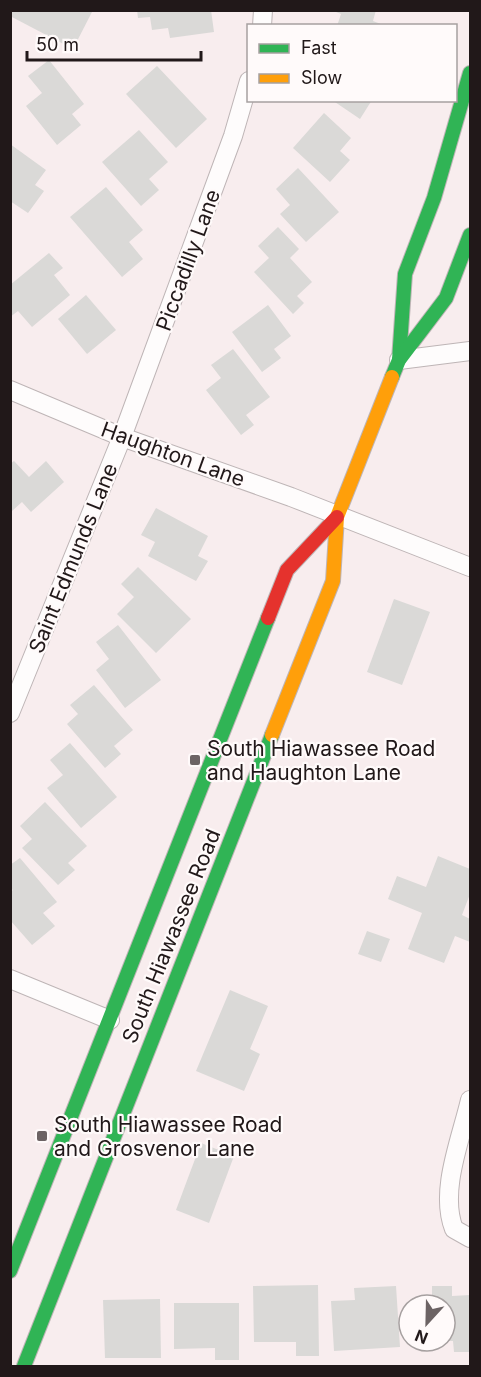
<svg xmlns="http://www.w3.org/2000/svg" width="481" height="1377" font-family="Inter,sans-serif">
	<style>
		.building { fill: #dad9d7 }
		.lines { fill: none; stroke-linecap: round; stroke-linejoin: round }
		.street-casing { stroke: #beb5b6; stroke-width: 20 }
		.fast-casing { stroke: #beb5b6; stroke-width: 16 }
		.slow-casing { stroke: #beb5b6; stroke-width: 16 }
		.jam-casing { stroke: #beb5b6; stroke-width: 16 }
		.street { stroke: #fefcfc; stroke-width: 18 }
		.fast { stroke: #30b455; stroke-width: 14 }
		.slow { stroke: #ff9f0a; stroke-width: 14 }
		.jam { stroke: #e5322d; stroke-width: 14 }
		.poi-dot { fill: #6c6364; stroke: #fffafa; stroke-width: 2 }
		.labels { text-anchor: middle; dominant-baseline: central; stroke-width: 4.5; stroke-linejoin: round; paint-order: stroke }
		.street-label { font-size: 21px; fill: #211819; stroke: #fffafa }
		.poi-label { font-size: 21px; fill: #211819; stroke: #fffafa; text-anchor: start }
	</style>
	<rect width="100%" height="100%" fill="#f8edee"/>
	<g class="building">
		<polygon points="13,10 93,10 73,49 10,16"/>
		<polygon points="137,10 211,10 214,32 170,38 168,28 152,30 150,17 138,18"/>
		<polygon points="331,10 376,10 373,21 386,26 337,26 341,14"/>
		<polygon points="49,60 84,104 72,114 81,125 57,145 26,106 42,93 28,76"/>
		<polygon points="157,66 207,119 176,148 126,94"/>
		<polygon points="332,100 372,100 360,119"/>
		<polygon points="324,113 351,138 340,151 350,160 330,182 293,148"/>
		<polygon points="139,130 168,162 149,179 159,190 141,206 102,162"/>
		<polygon points="10,144 46,170 35,185 44,191 28,213 10,201"/>
		<polygon points="298,168 339,212 306,242 280,214 290,205 276,189"/>
		<polygon points="106,187 143,230 129,242 143,259 122,277 70,217"/>
		<polygon points="278,227 299,249 290,258 312,282 297,296 304,303 293,314 254,272 269,258 258,246"/>
		<polygon points="49,253 63,268 54,275 70,295 32,327 18,311 10,317 10,285"/>
		<polygon points="86,295 116,330 87,354 58,319"/>
		<polygon points="268,305 291,336 274,349 281,358 262,372 232,332"/>
		<polygon points="233,349 270,397 246,415 254,425 241,435 206,390 221,378 211,365"/>
		<polygon points="14,461 29,477 46,461 64,482 31,512 22,502 12,511 10,464"/>
		<polygon points="156,508 208,536 198,556 208,561 196,581 148,556 155,542 141,535"/>
		<polygon points="138,567 191,619 156,653 117,614 134,597 121,584"/>
		<polygon points="394,599 430,612 402,685 367,672"/>
		<polygon points="118,625 161,680 125,708 96,670 109,659 96,642"/>
		<polygon points="94,685 133,730 114,746 121,754 105,768 67,724 78,714 70,705"/>
		<polygon points="70,743 117,797 81,828 47,788 63,775 50,760"/>
		<polygon points="45,802 87,846 68,863 75,870 58,885 22,848 32,839 20,826"/>
		<polygon points="438,856 470,869 470,894 462,915 470,919 470,942 455,936 444,963 408,949 422,913 388,899 397,876 426,887"/>
		<polygon points="20,858 57,902 43,913 55,926 32,945 10,920 10,892 13,890 10,888 10,865"/>
		<polygon points="367,931 390,939 381,962 358,954"/>
		<polygon points="230,990 268,1006 250,1049 260,1054 244,1091 196,1071"/>
		<polygon points="201,1143 234,1156 209,1223 176,1210"/>
		<polygon points="318,1285 319,1356 296,1356 296,1342 254,1342 253,1286"/>
		<polygon points="396,1286 400,1347 334,1351 331,1301 355,1300 354,1288"/>
		<polygon points="432,1286 452,1286 452,1296 470,1295 470,1352 454,1352 453,1341 445,1341 445,1305 413,1305 412,1298 432,1297"/>
		<polygon points="160,1299 161,1358 105,1358 103,1300"/>
		<polygon points="174,1303 239,1303 239,1360 215,1360 215,1348 174,1349"/>
	</g>
	<g class="lines">
		<g class="street-casing">
			<g id="street">
				<polyline points="262,26 263,10"/>
				<polyline points="399,360 470,351"/>
				<polyline points="10,390 122,437 291,497 470,567"/>
				<polyline points="10,713 122,437 233,136 249,81"/>
				<polyline points="10,979 110,1020"/>
				<path d="M 470,1100 C 461,1139 439,1191 454,1229 L 470,1238"/>
			</g>
		</g>
		<g class="fast-casing">
			<g id="fast">
				<polyline points="399,360 405,274 434,198 470,73"/>
				<polyline points="392,377 399,360 446,298 470,235"/>
				<polyline points="10,1271 268,618"/>
				<polyline points="24,1366 272,735"/>
			</g>
		</g>
		<g class="slow-casing">
			<polyline id="slow" points="272,735 333,581 337,517 392,377"/>
		</g>
		<g class="jam-casing">
			<polyline id="jam" points="268,618 287,570 337,517"/>
		</g>
		<use href="#street" class="street"/>
		<use href="#fast" class="fast"/>
		<use href="#slow" class="slow"/>
		<use href="#jam" class="jam"/>
	</g>
	<g class="poi-dot">
		<rect x="189" y="754" width="12" height="12" rx="3"/>
		<rect x="36" y="1130" width="12" height="12" rx="3"/>
	</g>
	<g class="labels">
		<g class="street-label">
			<text transform="translate(188 260) rotate(-70)">Piccadilly Lane</text>
			<text transform="translate(173 454) rotate(20)">Haughton Lane</text>
			<text transform="translate(73 558) rotate(-68)">Saint Edmunds Lane</text>
			<text transform="translate(171 936) rotate(-68)">South Hiawassee Road</text>
		</g>
		<g class="poi-label">
			<text x="207" y="748">South Hiawassee Road<tspan x="207" dy="24">and Haughton Lane</tspan></text>
			<text x="54" y="1124">South Hiawassee Road<tspan x="54" dy="24">and Grosvenor Lane</tspan></text>
		</g>
	</g>
	<rect width="481" height="1377" fill="none" stroke="#211819" stroke-width="24"/>
	<rect x="247" y="24" width="210" height="78" fill="#fffafa" stroke="#a6a0a0" stroke-width="1.5"/>
	<rect x="259" y="44" width="30" height="9" fill="#30b455" stroke="#a6a0a0" stroke-width="1.5"/>
	<text x="301" y="54" font-size="18" fill="#211819">Fast</text>
	<rect x="259" y="74" width="30" height="9" fill="#ff9f0a" stroke="#a6a0a0" stroke-width="1.5"/>
	<text x="301" y="84" font-size="18" fill="#211819">Slow</text>
	<g transform="translate(427 1323) rotate(202)"><circle r="28" fill="#fffafa" stroke="#a6a0a0" stroke-width="1.5"/>
	<path d="M0-4.5L10 22L0 15L-10 22Z" fill="#6c6364"/>
	<text y="-9" font-size="16" font-weight="bold" text-anchor="middle" fill="#211819">N</text>
	</g>
	<path d="M27 51v9h174v-9" fill="none" stroke="#211819" stroke-width="3"/>
	<text x="36" y="51" font-size="18" fill="#211819" stroke="#fffafa" stroke-width="4.5" paint-order="stroke">50 m</text>
</svg>
